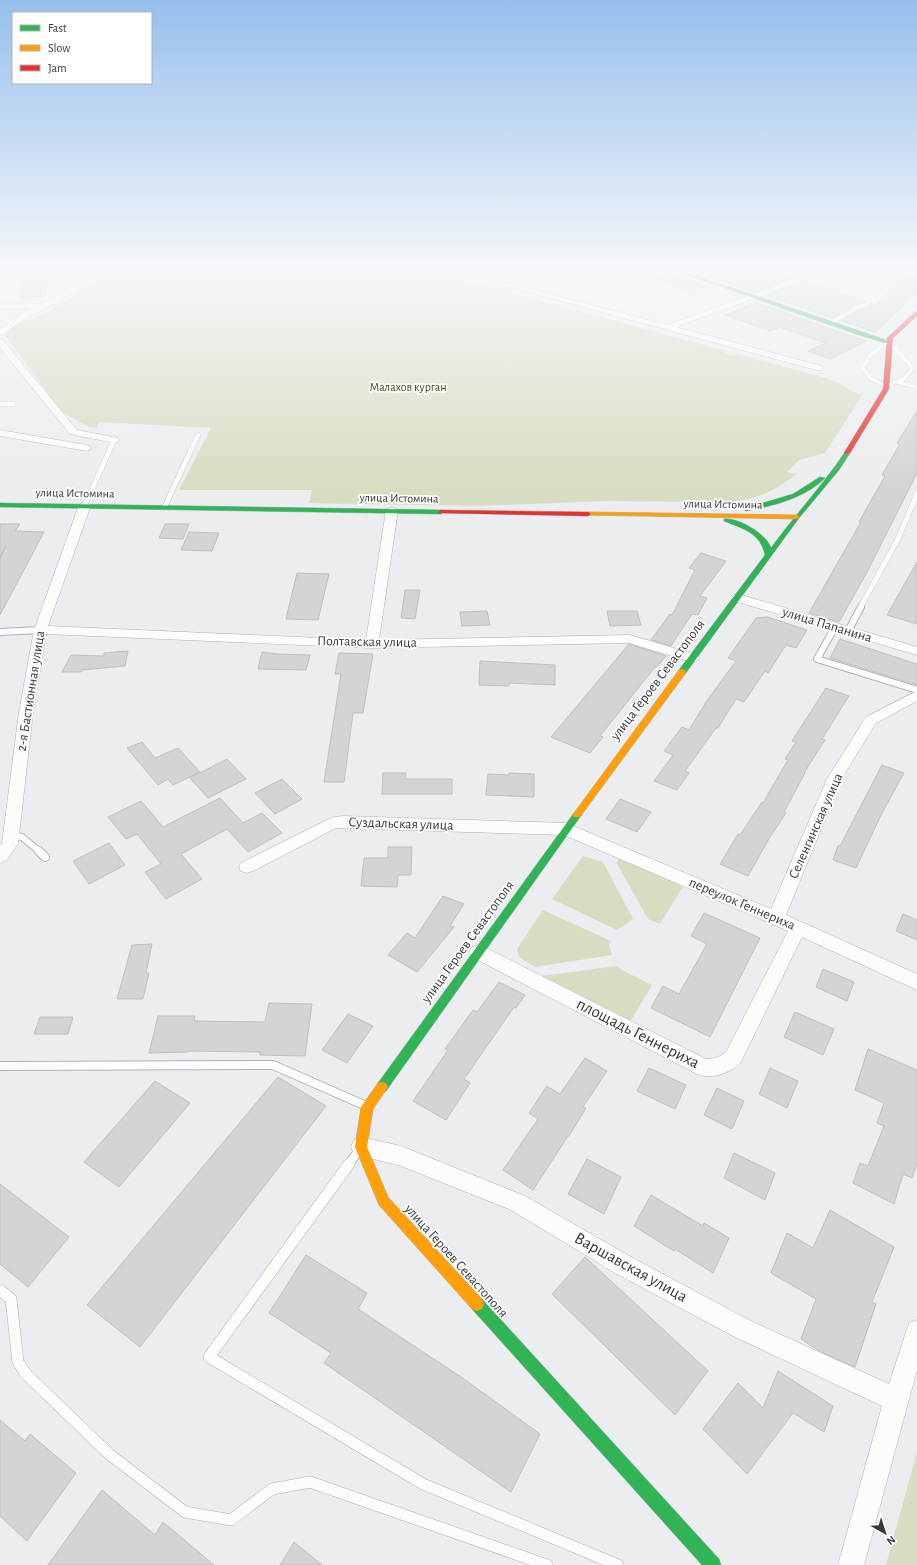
<svg xmlns="http://www.w3.org/2000/svg" width="917" height="1565" font-family="'Alegreya Sans',sans-serif">
	<style>
		.green { fill: #d6ddc1 }
		.building { fill: #d4d4d8; stroke: #bfbfc2 }
		.lines { fill: none; stroke-linecap: round; stroke-linejoin: round }
		.lane-far4-casing { stroke: #b1b2b5; stroke-width: 4.5 }
		.lane-far3-casing { stroke: #b1b2b5; stroke-width: 5.5 }
		.lane-far2-casing { stroke: #b1b2b5; stroke-width: 8 }
		.lane-far1-casing { stroke: #b1b2b5; stroke-width: 10 }
		.lane-casing { stroke: #b1b2b5; stroke-width: 12 }
		.street-casing { stroke: #b1b2b5; stroke-width: 1 }
		.fast-casing { stroke: #b1b2b5; stroke-width: 1 }
		.slow-casing { stroke: #b1b2b5; stroke-width: 1 }
		.jam-casing { stroke: #b1b2b5; stroke-width: 1 }
		.lane-far4 { stroke: #fcfcfd; stroke-width: 4 }
		.lane-far3 { stroke: #fcfcfd; stroke-width: 5 }
		.lane-far2 { stroke: #fcfcfd; stroke-width: 6 }
		.lane-far1 { stroke: #fcfcfd; stroke-width: 8 }
		.lane { stroke: #fcfcfd; stroke-width: 11 }
		.street { fill: #fcfcfd; fill-rule: evenodd }
		.fast { fill: #30b455; fill-rule: evenodd }
		.slow { fill: #ff9f0a; fill-rule: evenodd }
		.jam { fill: #e5322d; fill-rule: evenodd }
		.labels { text-anchor: middle; dominant-baseline: central; stroke-width: 3.5; stroke-linejoin: round; paint-order: stroke }
		.far-park-label { font-size: 12px; fill: #3f4812; stroke: #fff }
		.far-street-label { font-size: 12px; fill: #38393c; stroke: #fff }
		.street-label { font-size: 14px; fill: #38393c; stroke: #fff }
		.near-street-label { font-size: 17px; fill: #38393c; stroke: #fff }
	</style>
	<rect width="100%" height="100%" fill="#ecedf1"/>
	<g class="green">
		<path d="M 115,269 L 423,269 L 726,351 L 724,353 L 733,356 L 738,354 L 829,379 C 835,382 844,385 848,388 C 854,392 855,394 863,394 L 825,453 L 799,460 L 787,472 L 797,474 C 771,493 758,499 726,502 L 607,501 L 477,506 L 309,503 L 312,490 L 179,490 L 211,428 L 99,422 L 97,428 L 89,427 L 61,411 L 5,335 L 16,324 L 47,313 Z"/>
		<polygon points="583,856 603,862 633,919 617,930 552,899"/>
		<polygon points="619,859 623,859 684,885 660,924 648,919 616,862"/>
		<polygon points="543,910 611,941 609,946 612,955 535,967 519,957 517,949"/>
		<polygon points="617,966 622,970 652,985 630,1022 541,976"/>
		<polygon points="917,1452 917,1565 886,1565"/>
	</g>
	<g class="building">
		<polygon points="632,269 666,269 668,272 706,286 688,292"/>
		<polygon points="688,269 771,269 794,278 755,292"/>
		<polygon points="907,275 917,278 917,293 875,332 842,321 857,311 869,308 870,303 876,305"/>
		<polygon points="46,280 46,296 20,298 20,282"/>
		<polygon points="805,281 822,287 866,302 854,305 833,318 767,295"/>
		<polygon points="756,303 857,338 866,341 830,359 808,351 826,343 780,327 770,331 726,315"/>
		<polygon points="917,411 917,473 866,574 839,622 809,613 861,522 859,522 885,476 882,475 900,444 897,443"/>
		<polygon points="0,524 20,524 15,531 44,532 0,615 0,558 6,546 0,558"/>
		<polygon points="165,524 189,524 183,539 159,538"/>
		<polygon points="189,532 219,533 212,551 181,550"/>
		<polygon points="701,553 726,561 700,596 707,598 698,615 692,614 671,646 651,640 670,614 672,615 695,570 689,568"/>
		<polygon points="917,562 917,624 887,615"/>
		<polygon points="297,573 329,574 318,620 286,619"/>
		<polygon points="405,590 420,590 415,619 401,618"/>
		<polygon points="487,611 490,625 462,626 460,612"/>
		<polygon points="607,611 637,611 641,625 610,626"/>
		<polygon points="767,617 807,630 796,648 786,645 768,673 765,671 744,702 736,699 718,728 716,728 685,771 689,773 677,790 654,781 673,755 664,751 682,727 689,730 706,702 736,661 728,658 756,618"/>
		<polygon points="840,639 917,664 917,685 830,658"/>
		<polygon points="629,644 666,656 657,667 655,667 600,736 603,737 590,753 551,737"/>
		<polygon points="128,651 125,666 82,670 81,672 62,672 71,655 104,656 104,653"/>
		<polygon points="262,652 277,654 310,655 306,670 258,669"/>
		<polygon points="339,653 373,654 363,713 353,713 344,782 324,782 341,674 335,674"/>
		<polygon points="480,661 555,665 555,685 509,683 509,686 479,685"/>
		<polygon points="826,688 849,696 822,739 825,740 804,773 805,773 784,812 786,813 770,837 748,876 720,864 738,834 740,835 762,802 763,803 788,760 785,759 796,742 792,741"/>
		<polygon points="142,742 155,758 178,748 200,772 173,785 168,779 158,785 127,748"/>
		<polygon points="227,759 246,779 208,798 190,778"/>
		<polygon points="882,765 904,773 881,815 856,868 833,860 838,846 840,846"/>
		<polygon points="383,773 406,773 405,779 452,779 452,794 382,794"/>
		<polygon points="509,773 534,774 534,797 486,795 488,774 509,775"/>
		<polygon points="282,779 302,799 275,814 255,793"/>
		<polygon points="220,798 243,823 262,813 282,833 248,852 227,829 181,854 202,879 166,899 145,872 161,864 137,834 126,839 108,817 141,801 163,827"/>
		<polygon points="620,799 651,812 637,832 606,819"/>
		<polygon points="109,843 125,865 89,884 73,861"/>
		<polygon points="388,847 412,847 411,875 398,875 397,887 361,886 364,858 388,858"/>
		<polygon points="443,896 464,904 450,926 454,927 417,972 388,955 407,933 415,938"/>
		<polygon points="704,913 760,938 710,1037 651,1008 663,986 679,994 707,944 691,936"/>
		<polygon points="903,914 917,920 917,940 896,931"/>
		<polygon points="152,944 146,973 149,973 143,999 117,999 132,945"/>
		<polygon points="823,969 854,982 847,1001 816,987"/>
		<polygon points="499,982 525,995 516,1008 514,1007 464,1079 470,1083 446,1120 413,1101 448,1050 445,1049 473,1010 477,1012"/>
		<polygon points="269,1003 312,1004 305,1056 260,1055 260,1052 188,1051 188,1052 149,1053 158,1016 195,1016 194,1021 265,1022"/>
		<polygon points="795,1012 834,1029 823,1055 784,1037"/>
		<polygon points="348,1014 373,1026 347,1063 322,1050"/>
		<polygon points="40,1017 73,1017 68,1034 34,1034"/>
		<polygon points="868,1049 917,1070 917,1164 912,1178 903,1174 894,1204 853,1183 860,1163 868,1166 884,1126 877,1123 884,1103 855,1090"/>
		<polygon points="585,1058 607,1071 583,1107 586,1108 569,1136 568,1136 533,1190 503,1170 538,1119 529,1113 547,1086 560,1094"/>
		<polygon points="649,1068 686,1085 675,1109 637,1091"/>
		<polygon points="770,1068 798,1081 787,1108 759,1094"/>
		<polygon points="278,1077 326,1106 140,1347 87,1305"/>
		<polygon points="155,1081 190,1103 119,1187 84,1162"/>
		<polygon points="717,1088 744,1101 732,1129 704,1115"/>
		<polygon points="734,1153 775,1173 765,1200 724,1178"/>
		<polygon points="587,1159 621,1177 604,1214 568,1194"/>
		<polygon points="0,1184 69,1237 28,1287 0,1264"/>
		<polygon points="651,1195 703,1226 704,1223 729,1238 713,1273 675,1249 674,1251 634,1226"/>
		<polygon points="830,1210 894,1247 872,1302 876,1304 855,1367 821,1352 801,1339 816,1299 771,1273 787,1233 813,1248"/>
		<polygon points="306,1255 367,1293 358,1309 464,1379 540,1434 511,1492 324,1363 331,1353 269,1313"/>
		<polygon points="585,1257 708,1371 675,1415 552,1294"/>
		<polygon points="778,1371 833,1406 824,1432 793,1413 747,1474 703,1429 738,1383 763,1408"/>
		<polygon points="0,1420 25,1441 30,1434 76,1473 27,1541 0,1516"/>
		<polygon points="102,1490 155,1535 163,1522 214,1565 48,1565"/>
		<polygon points="294,1542 322,1565 280,1565"/>
	</g>
	<g class="lines">
		<g class="lane-far4-casing">
			<g id="lane-far4">
				<polyline points="0,306 44,306"/>
				<polyline points="832,323 856,308 867,305"/>
				<polygon points="889,342 909,363 912,369 905,378 886,386 870,378 863,368 869,356"/>
				<polyline points="898,382 917,387"/>
				<polyline points="0,404 14,404"/>
			</g>
		</g>
		<g class="lane-far3-casing">
			<g id="lane-far3">
				<polyline points="85,505 114,440"/>
				<polyline points="165,506 198,435"/>
				<polyline points="860,608 898,539 917,494"/>
			</g>
		</g>
		<g class="lane-far2-casing">
			<g id="lane-far2">
				<polyline points="835,627 817,659 917,690"/>
				<polyline points="848,631 861,607"/>
				<polyline points="0,632 40,630"/>
				<polyline points="11,835 22,837 40,852"/>
			</g>
		</g>
		<g class="lane-far1-casing">
			<g id="lane-far1">
				<polyline points="39,851 45,857"/>
				<polyline points="0,1066 273,1065 364,1105"/>
				<polyline points="348,1165 357,1153"/>
			</g>
		</g>
		<g class="lane-casing">
			<g id="lane">
				<polyline points="349,1164 209,1357 423,1484 618,1565"/>
				<polyline points="0,1290 11,1299 18,1362 26,1374 109,1454 185,1512 231,1520 272,1489 310,1482 547,1565"/>
			</g>
		</g>
		<g class="street-casing">
			<g id="street">
				<polygon points="99,269 109,269 52,305 29,316 0,336 0,329 23,312 46,301"/>
				<polygon points="443,269 456,269 489,278 514,269 526,269 497,280 667,325 803,276 784,269 797,269 811,273 822,269 834,269 676,327 822,366 824,368 822,370 816,370"/>
				<polygon points="900,269 917,271 917,275 901,271"/>
				<polygon points="0,339 3,340 77,430 118,438 119,440 118,442 114,443 70,434 0,348"/>
				<polygon points="0,430 87,445 92,448 87,451 0,436"/>
				<polygon points="85,502 91,505 48,626 366,640 386,510 392,507 398,510 379,640 630,635 697,655 699,658 697,661 692,662 629,643 372,648 46,634 33,712 18,844 6,861 0,863 0,845 2,843 19,712 34,630 79,505"/>
				<polygon points="738,594 917,647 917,655 734,601 732,598 734,595"/>
				<path d="M 917,691 L 917,701 L 876,723 L 841,780 L 786,915 L 917,974 L 917,990 L 802,937 L 740,1064 C 728,1073 712,1080 697,1074 L 472,957 L 469,952 L 472,947 L 478,945 L 484,947 L 706,1059 C 714,1059 720,1057 726,1052 L 788,931 L 770,923 L 564,835 L 336,828 L 253,871 L 247,873 L 241,871 L 239,867 L 241,863 L 333,817 L 344,816 L 566,823 L 771,909 L 827,779 L 866,717 Z"/>
				<polygon points="361,1137 401,1146 525,1196 631,1257 751,1321 889,1384 909,1323 917,1320 917,1370 864,1565 838,1565 882,1406 735,1337 615,1273 511,1210 401,1166 354,1154 351,1147 354,1140"/>
			</g>
		</g>
		<g class="fast-casing">
			<g id="fast">
				<polygon points="670,269 677,269 892,342 889,344 859,335"/>
				<path d="M 845,452 L 850,453 L 839,470 L 799,518 L 685,674 L 679,674 L 678,672 L 679,670 L 765,555 C 760,532 743,529 724,521 L 724,519 C 737,517 767,534 771,548 C 795,515 823,485 845,452 Z"/>
				<path d="M 820,477 L 825,478 C 805,498 773,506 746,511 L 743,509 L 793,494 Z"/>
				<polygon points="0,503 441,510 444,512 441,514 0,507"/>
				<polygon points="577,812 580,813 582,815 580,817 386,1091 382,1092 378,1091 376,1087 378,1083 574,813"/>
				<polygon points="477,1297 482,1299 719,1559 721,1565 702,1565 472,1309 470,1304 472,1299"/>
			</g>
		</g>
		<g class="slow-casing">
			<g id="slow">
				<polygon points="588,512 797,515 800,517 797,519 586,515 585,514"/>
				<polygon points="682,669 685,670 686,672 685,674 580,817 574,817 572,815 574,813 679,670"/>
				<polygon points="382,1082 386,1083 388,1087 373,1109 367,1147 388,1197 482,1299 484,1304 482,1309 477,1311 472,1309 379,1205 355,1147 361,1107 378,1083"/>
			</g>
		</g>
		<g class="jam-casing">
			<g id="jam">
				<polygon points="915,312 917,312 917,316 893,338 889,389 850,453 845,454 844,453 883,389 887,338"/>
				<polygon points="441,510 588,512 591,514 588,516 439,513 438,512"/>
			</g>
		</g>
		<use href="#lane-far4" class="lane-far4"/>
		<use href="#lane-far3" class="lane-far3"/>
		<use href="#lane-far2" class="lane-far2"/>
		<use href="#lane-far1" class="lane-far1"/>
		<use href="#lane" class="lane"/>
		<use href="#street" class="street"/>
		<use href="#fast" class="fast"/>
		<use href="#slow" class="slow"/>
		<use href="#jam" class="jam"/>
	</g>
	<linearGradient id="sky" x2="0" y2="1"><stop stop-color="#96bfed"/><stop offset="0.55" stop-color="#f6f7f9"/><stop offset="1" stop-color="#f6f7f9" stop-opacity="0"/></linearGradient>
	<rect width="917" height="488" fill="url(#sky)"/>
	<g class="labels">
		<g class="far-park-label">
			<text x="408" y="387">Малахов курган</text>
		</g>
		<g class="far-street-label">
			<text transform="translate(75 493) rotate(1)">улица Истомина</text>
			<text transform="translate(399 498) rotate(1)">улица Истомина</text>
			<text transform="translate(723 504) rotate(1)">улица Истомина</text>
		</g>
		<g class="street-label">
			<text transform="translate(827 625) rotate(17)">улица Папанина</text>
			<text transform="translate(367 642) rotate(1)">Полтавская улица</text>
			<text transform="translate(658 680) rotate(-53)">улица Героев Севастополя</text>
			<text transform="translate(31 691) rotate(-81)">2-я Бастионная улица</text>
			<text transform="translate(401 824) rotate(2)">Суздальская улица</text>
			<text transform="translate(816 826) rotate(-66)">Селенгинская улица</text>
			<text transform="translate(742 904) rotate(23)">переулок Геннериха</text>
			<text transform="translate(468 942) rotate(-54)">улица Героев Севастополя</text>
			<text transform="translate(456 1261) rotate(48)">улица Героев Севастополя</text>
		</g>
		<g class="near-street-label">
			<text transform="translate(638 1033) rotate(27)">площадь Геннериха</text>
			<text transform="translate(631 1267) rotate(29)">Варшавская улица</text>
		</g>
	</g>
	<rect x="12" y="12" width="140" height="72" fill="#ffffff" stroke="#afb0b1"/>
	<rect x="20" y="25" width="20" height="6" fill="#30b455" stroke="#afb0b1"/>
	<text x="48" y="32" font-size="12" fill="#38393c">Fast</text>
	<rect x="20" y="45" width="20" height="6" fill="#ff9f0a" stroke="#afb0b1"/>
	<text x="48" y="52" font-size="12" fill="#38393c">Slow</text>
	<rect x="20" y="65" width="20" height="6" fill="#e5322d" stroke="#afb0b1"/>
	<text x="48" y="72" font-size="12" fill="#38393c">Jam</text>
	<g transform="translate(885 1533) rotate(141)" stroke="#ffffff" stroke-width="3" paint-order="stroke">
	<path d="M0-3L7 15L0 10L-7 15Z" fill="#38393c"/>
	<text y="-6" font-size="11" font-weight="bold" text-anchor="middle" fill="#38393c">N</text>
	</g>
</svg>
